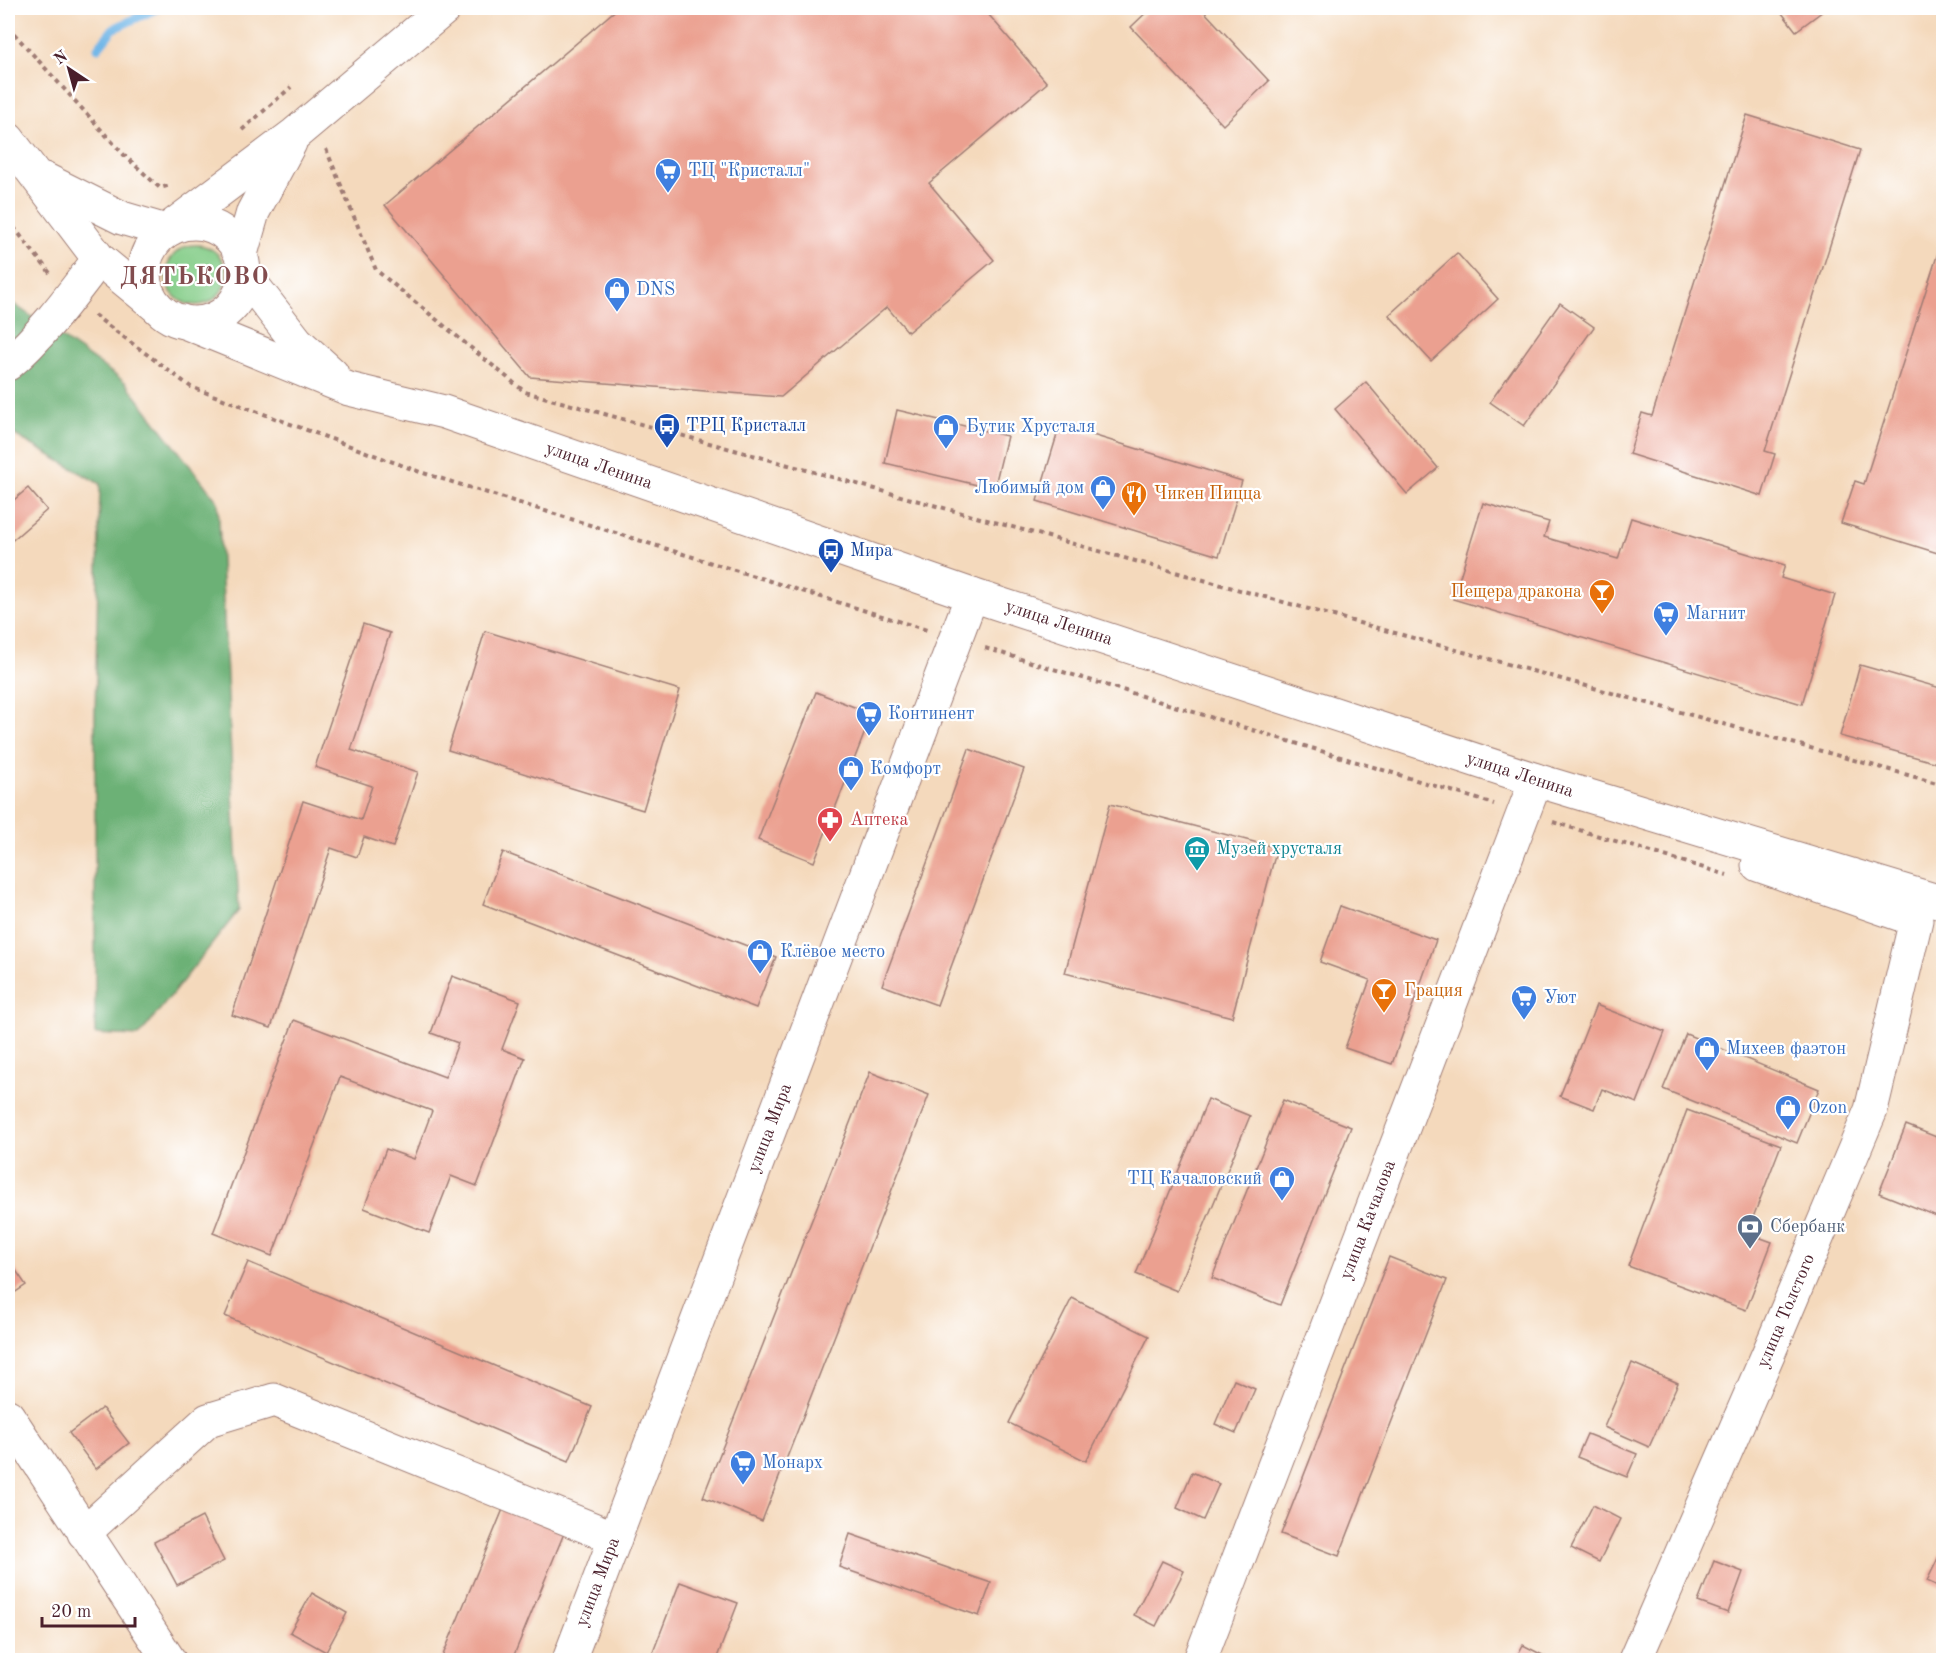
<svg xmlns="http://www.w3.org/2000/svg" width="1951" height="1668" font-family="'Old Standard TT',serif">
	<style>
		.green { fill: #86ce8a; stroke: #68765a; stroke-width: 1.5 }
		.forest { fill: #6cb176; stroke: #5b6850; stroke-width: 1.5 }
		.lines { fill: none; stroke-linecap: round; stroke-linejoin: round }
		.stream { stroke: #70b6e7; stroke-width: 9 }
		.building { fill: #eba090 }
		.minor-casing { stroke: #9f7c74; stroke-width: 35 }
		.major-casing { stroke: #9f7c74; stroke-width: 35 }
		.path { stroke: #9f7c74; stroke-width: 4; stroke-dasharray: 4.5 4.5; stroke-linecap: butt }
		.minor { stroke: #fff; stroke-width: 33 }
		.major { stroke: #fff; stroke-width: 33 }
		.labels { text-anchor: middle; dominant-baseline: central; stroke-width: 4.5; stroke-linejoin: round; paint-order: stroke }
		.shop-label { font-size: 18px; fill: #366cbe; stroke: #fff; text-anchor: start }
		.transit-label { font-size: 18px; fill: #164399; stroke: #fff; text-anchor: start }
		.street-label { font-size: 18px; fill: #4a1f2b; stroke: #fff }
		.food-label { font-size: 18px; fill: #c56008; stroke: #fff; text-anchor: start }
		.health-label { font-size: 18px; fill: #be3a42; stroke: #fff; text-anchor: start }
		.culture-label { font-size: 18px; fill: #0d838f; stroke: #fff; text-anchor: start }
		.service-label { font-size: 18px; fill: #4e5e75; stroke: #fff; text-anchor: start }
		.district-label { font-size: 24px; font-weight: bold; letter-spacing: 1.5px; fill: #824c4e; stroke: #fff }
	</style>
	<rect width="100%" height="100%" fill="#fff"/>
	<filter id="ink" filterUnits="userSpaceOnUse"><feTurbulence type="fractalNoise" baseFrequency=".0167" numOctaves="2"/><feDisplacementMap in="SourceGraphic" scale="12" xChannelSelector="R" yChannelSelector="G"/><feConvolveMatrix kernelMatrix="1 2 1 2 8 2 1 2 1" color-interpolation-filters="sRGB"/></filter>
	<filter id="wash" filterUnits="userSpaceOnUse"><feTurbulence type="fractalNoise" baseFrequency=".008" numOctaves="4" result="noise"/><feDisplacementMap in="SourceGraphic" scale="24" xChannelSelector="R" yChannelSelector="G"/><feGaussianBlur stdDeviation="1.35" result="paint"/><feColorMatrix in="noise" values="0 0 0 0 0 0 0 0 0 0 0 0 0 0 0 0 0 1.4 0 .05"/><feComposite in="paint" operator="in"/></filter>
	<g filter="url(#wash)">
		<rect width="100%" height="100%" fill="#f4d9bc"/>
		<circle class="green" cx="196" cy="275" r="30"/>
		<polygon class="forest" points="8,300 125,382 218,502 239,910 139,1036 95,1034 95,717 100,484 8,431"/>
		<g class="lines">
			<polyline class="stream" points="98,48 113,29 158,8"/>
		</g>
		<g id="blocks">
			<g class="building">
				<polygon points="618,8 983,8 1047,83 929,183 994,260 908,332 887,307 781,397 530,377 385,205"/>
				<polygon points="1151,8 1201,8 1269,81 1223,125 1131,27"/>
				<polygon points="1778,8 1827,8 1796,31"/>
				<polygon points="1747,115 1860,150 1765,451 1775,454 1762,496 1629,454 1642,413 1652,416"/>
				<polygon points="1944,234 1944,555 1841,523 1855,481 1864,484"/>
				<polygon points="1457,253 1498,299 1431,361 1389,315"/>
				<polygon points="1560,303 1594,327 1524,426 1490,402"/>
				<polygon points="1366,382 1438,468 1407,494 1335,409"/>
				<polygon points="897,410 1007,436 994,489 885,463"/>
				<polygon points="1060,425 1242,481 1219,556 1037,501"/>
				<polygon points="28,488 47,510 8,544 8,505"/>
				<polygon points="1483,503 1549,522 1544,537 1618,559 1631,518 1785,565 1781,578 1835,595 1802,704 1453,599"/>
				<polygon points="363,624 390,633 351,750 418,772 393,847 364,837 357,857 331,848 271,1028 232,1015 303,801 361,820 372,786 315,767"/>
				<polygon points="485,631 680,690 643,810 448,750"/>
				<polygon points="1860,665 1944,689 1944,765 1840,736"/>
				<polygon points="816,692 872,714 814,862 758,840"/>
				<polygon points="969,749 1024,769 937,1005 882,985"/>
				<polygon points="1110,804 1277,848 1232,1017 1065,973"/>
				<polygon points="503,852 776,957 756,1008 483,904"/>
				<polygon points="1340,906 1436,940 1392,1064 1345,1048 1370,980 1320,962"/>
				<polygon points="452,976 520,1001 502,1049 525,1058 477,1186 451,1176 429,1233 364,1208 386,1149 414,1159 432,1111 340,1077 272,1256 213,1233 294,1020 445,1077 458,1043 431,1033"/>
				<polygon points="1596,1005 1665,1032 1637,1103 1602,1089 1594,1109 1560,1096"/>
				<polygon points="1686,1034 1819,1089 1797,1143 1663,1089"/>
				<polygon points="870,1072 929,1095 762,1521 703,1497"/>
				<polygon points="1208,1099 1250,1116 1177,1291 1136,1274"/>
				<polygon points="1283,1100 1351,1127 1280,1305 1212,1278"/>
				<polygon points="1687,1110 1781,1145 1747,1233 1772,1242 1746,1310 1628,1266"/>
				<polygon points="1906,1125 1944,1140 1944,1219 1879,1193"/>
				<polygon points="1389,1257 1447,1280 1339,1556 1281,1534"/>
				<polygon points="8,1259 26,1285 8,1297"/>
				<polygon points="248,1262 592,1407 569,1461 225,1316"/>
				<polygon points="1072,1298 1149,1336 1086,1461 1009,1423"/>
				<polygon points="1632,1363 1678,1383 1649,1447 1604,1427"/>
				<polygon points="1234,1380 1255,1389 1236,1433 1215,1424"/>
				<polygon points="102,1408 129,1443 96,1469 69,1433"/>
				<polygon points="1587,1434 1637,1454 1627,1477 1577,1457"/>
				<polygon points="1192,1472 1219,1484 1203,1520 1177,1508"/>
				<polygon points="506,1502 567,1526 512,1660 441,1660"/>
				<polygon points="1593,1505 1620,1519 1599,1562 1571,1548"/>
				<polygon points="202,1517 224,1561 177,1585 154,1542"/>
				<polygon points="850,1534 991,1583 979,1616 839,1567"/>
				<polygon points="1944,1546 1944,1589 1927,1581"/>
				<polygon points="1162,1561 1184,1571 1156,1626 1134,1615"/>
				<polygon points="1714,1561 1743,1572 1728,1613 1698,1602"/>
				<polygon points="680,1582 738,1603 716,1660 650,1660"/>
				<polygon points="312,1593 347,1613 326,1652 290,1632"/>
				<polygon points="1523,1645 1552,1660 1515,1660"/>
			</g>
		</g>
	</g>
	<g filter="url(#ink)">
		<use href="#blocks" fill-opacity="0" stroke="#9f7c74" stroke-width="1.5"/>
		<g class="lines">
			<g class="minor-casing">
				<g id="minor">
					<polyline points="166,231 295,134 445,8"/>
					<polyline points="241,254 253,212 290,143"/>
					<path d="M 8,364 C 41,337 73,293 99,259"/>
					<polyline points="8,1416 169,1660"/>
					<polyline points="84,1533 208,1420 274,1400 615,1538"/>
					<polyline points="569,1660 972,595"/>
					<polyline points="1200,1660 1536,780"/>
					<polyline points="1635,1660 1772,1345 1871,1110 1916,920 1758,865 1764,850"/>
				</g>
			</g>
			<g class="major-casing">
				<g id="major">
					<polyline points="8,139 99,259 155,305"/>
					<polyline points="44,179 122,218 166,231"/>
					<circle cx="194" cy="273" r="50"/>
					<polyline points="244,274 297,342 332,374"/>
					<polyline points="182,321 349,389 444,412 972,595 1536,780 1944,903"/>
				</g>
			</g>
			<g class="path">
				<polyline points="8,27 124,155 160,188 171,185"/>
				<polyline points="242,130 291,87"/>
				<polyline points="326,149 376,270 525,392 1944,785"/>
				<polyline points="8,220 50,273"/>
				<polyline points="94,315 191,387 420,472 927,630"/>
				<polyline points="985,648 1494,804"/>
				<polyline points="1553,822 1727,875"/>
			</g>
			<use href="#minor" class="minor"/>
			<use href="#major" class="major"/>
		</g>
	</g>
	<defs>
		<g id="supermarket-pin" transform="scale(1.35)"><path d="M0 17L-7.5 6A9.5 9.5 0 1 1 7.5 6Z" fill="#3f7fe0" stroke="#fff"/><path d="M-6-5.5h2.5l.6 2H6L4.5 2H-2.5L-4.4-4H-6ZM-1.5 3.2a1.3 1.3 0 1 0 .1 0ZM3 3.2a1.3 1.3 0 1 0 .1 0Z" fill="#fff"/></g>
		<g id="shop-pin" transform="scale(1.35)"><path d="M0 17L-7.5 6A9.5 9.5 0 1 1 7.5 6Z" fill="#3f7fe0" stroke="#fff"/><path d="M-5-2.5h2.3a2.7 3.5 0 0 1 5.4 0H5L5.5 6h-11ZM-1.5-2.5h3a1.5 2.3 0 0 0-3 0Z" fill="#fff"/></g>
		<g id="bus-pin" transform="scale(1.35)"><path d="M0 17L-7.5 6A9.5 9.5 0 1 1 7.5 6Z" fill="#1a4fb4" stroke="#fff"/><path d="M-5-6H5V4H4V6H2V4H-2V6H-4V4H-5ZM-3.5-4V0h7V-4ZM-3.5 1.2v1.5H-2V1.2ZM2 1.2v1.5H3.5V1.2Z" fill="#fff"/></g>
		<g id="restaurant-pin" transform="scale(1.35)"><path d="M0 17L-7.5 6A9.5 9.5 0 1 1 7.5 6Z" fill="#e8710a" stroke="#fff"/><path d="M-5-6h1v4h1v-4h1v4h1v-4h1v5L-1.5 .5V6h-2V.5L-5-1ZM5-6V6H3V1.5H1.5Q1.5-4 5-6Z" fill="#fff"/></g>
		<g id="bar-pin" transform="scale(1.35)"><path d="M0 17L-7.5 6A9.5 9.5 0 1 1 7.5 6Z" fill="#e8710a" stroke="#fff"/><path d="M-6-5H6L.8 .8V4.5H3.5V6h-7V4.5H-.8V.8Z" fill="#fff"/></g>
		<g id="pharmacy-pin" transform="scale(1.35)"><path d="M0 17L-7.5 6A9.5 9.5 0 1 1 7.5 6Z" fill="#e0444e" stroke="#fff"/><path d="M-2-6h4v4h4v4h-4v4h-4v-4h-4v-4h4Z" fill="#fff"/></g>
		<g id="museum-pin" transform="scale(1.35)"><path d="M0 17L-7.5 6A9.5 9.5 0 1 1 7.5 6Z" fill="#0f9aa8" stroke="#fff"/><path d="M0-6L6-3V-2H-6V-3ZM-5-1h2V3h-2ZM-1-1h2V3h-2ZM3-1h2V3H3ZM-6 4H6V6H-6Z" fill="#fff"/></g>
		<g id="bank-pin" transform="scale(1.35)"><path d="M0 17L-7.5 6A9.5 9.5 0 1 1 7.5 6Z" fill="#5c6f8a" stroke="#fff"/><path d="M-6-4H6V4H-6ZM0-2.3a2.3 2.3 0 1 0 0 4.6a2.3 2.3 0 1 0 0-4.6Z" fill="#fff"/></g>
	</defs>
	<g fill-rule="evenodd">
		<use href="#supermarket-pin" x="668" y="171"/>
		<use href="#shop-pin" x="617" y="290"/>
		<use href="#bus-pin" x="667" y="426"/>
		<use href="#shop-pin" x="946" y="427"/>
		<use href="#shop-pin" x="1103" y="488"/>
		<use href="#restaurant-pin" x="1134" y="494"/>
		<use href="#bus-pin" x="831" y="551"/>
		<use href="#bar-pin" x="1602" y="592"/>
		<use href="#supermarket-pin" x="1666" y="614"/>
		<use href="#supermarket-pin" x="869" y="714"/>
		<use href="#shop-pin" x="851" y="769"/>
		<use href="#pharmacy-pin" x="830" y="820"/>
		<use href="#museum-pin" x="1197" y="849"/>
		<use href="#shop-pin" x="760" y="952"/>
		<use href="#bar-pin" x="1384" y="991"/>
		<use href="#supermarket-pin" x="1524" y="998"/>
		<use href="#shop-pin" x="1707" y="1049"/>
		<use href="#shop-pin" x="1788" y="1108"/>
		<use href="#shop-pin" x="1282" y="1179"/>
		<use href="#bank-pin" x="1750" y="1227"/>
		<use href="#supermarket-pin" x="743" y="1463"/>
	</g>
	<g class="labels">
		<g class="shop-label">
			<text x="688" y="171">ТЦ "Кристалл"</text>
			<text x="636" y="290">DNS</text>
			<text x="966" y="427">Бутик Хрусталя</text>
			<text x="1084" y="488" text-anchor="end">Любимый дом</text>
			<text x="1686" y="614">Магнит</text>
			<text x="888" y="714">Континент</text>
			<text x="870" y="769">Комфорт</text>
			<text x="780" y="952">Клёвое место</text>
			<text x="1544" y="998">Уют</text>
			<text x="1726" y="1049">Михеев фаэтон</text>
			<text x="1808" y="1108">Ozon</text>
			<text x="1262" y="1179" text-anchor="end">ТЦ Качаловский</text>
			<text x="762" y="1463">Монарх</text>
		</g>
		<g class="transit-label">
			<text x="686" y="426">ТРЦ Кристалл</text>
			<text x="850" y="551">Мира</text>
		</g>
		<g class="street-label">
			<text transform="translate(599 466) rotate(19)">улица Ленина</text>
			<text transform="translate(1059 623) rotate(18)">улица Ленина</text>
			<text transform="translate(1520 775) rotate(18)">улица Ленина</text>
			<text transform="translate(770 1128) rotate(-69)">улица Мира</text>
			<text transform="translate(1368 1220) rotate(-69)">улица Качалова</text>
			<text transform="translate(1786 1311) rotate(-67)">улица Толстого</text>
			<text transform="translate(598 1582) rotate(-69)">улица Мира</text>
		</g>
		<g class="food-label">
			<text x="1154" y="494">Чикен Пицца</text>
			<text x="1582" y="592" text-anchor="end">Пещера дракона</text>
			<text x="1404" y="991">Грация</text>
		</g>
		<g class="health-label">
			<text x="850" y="820">Аптека</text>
		</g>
		<g class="culture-label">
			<text x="1216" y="849">Музей хрусталя</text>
		</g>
		<g class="service-label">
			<text x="1770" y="1227">Сбербанк</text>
		</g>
		<g class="district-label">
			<text x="195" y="278">ДЯТЬКОВО</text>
		</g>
	</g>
	<rect width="1951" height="1668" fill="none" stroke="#fff" stroke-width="30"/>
	<g transform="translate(69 69) rotate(324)" stroke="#ffffff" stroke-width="4.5" paint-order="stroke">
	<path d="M0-4.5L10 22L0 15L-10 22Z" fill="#4a1f2b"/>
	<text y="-9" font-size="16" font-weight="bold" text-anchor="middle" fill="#4a1f2b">N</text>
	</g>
	<path d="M42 1617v9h93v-9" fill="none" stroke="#4a1f2b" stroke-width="3"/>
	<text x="51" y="1617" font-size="18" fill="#4a1f2b" stroke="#ffffff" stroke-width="4.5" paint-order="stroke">20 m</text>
</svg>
